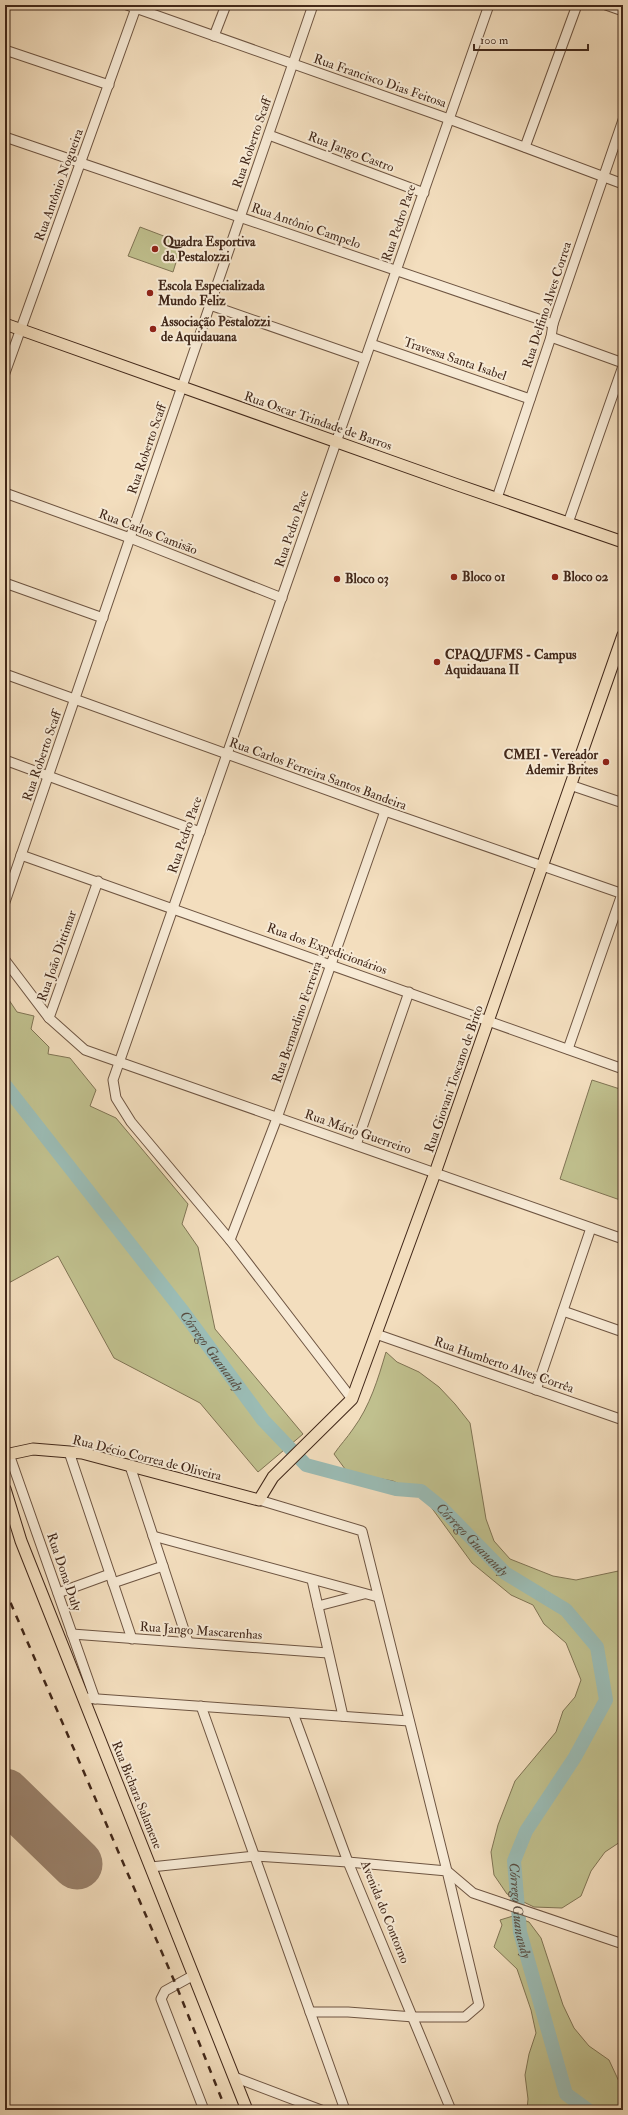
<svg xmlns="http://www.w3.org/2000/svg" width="628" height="2115" font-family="'IM FELL Double Pica',serif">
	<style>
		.green { fill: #c0c08e; stroke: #807454 }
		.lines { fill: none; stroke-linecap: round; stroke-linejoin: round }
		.river { stroke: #9bbcb5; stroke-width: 14 }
		.runway { stroke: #9a826c; stroke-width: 51 }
		.minor-casing { stroke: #6e5542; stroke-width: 11 }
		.major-casing { stroke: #412719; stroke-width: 13 }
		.minor { stroke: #f7ead5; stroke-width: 9 }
		.major { stroke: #f3debe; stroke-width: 11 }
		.rail { stroke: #412719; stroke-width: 2.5; stroke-dasharray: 7 7; stroke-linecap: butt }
		.poi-dot { fill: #8f2418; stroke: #f7ead5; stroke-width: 1.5 }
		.labels { text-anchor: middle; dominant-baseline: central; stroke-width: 4; stroke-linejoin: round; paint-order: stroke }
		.street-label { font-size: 13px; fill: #412719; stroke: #f7ead5 }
		.poi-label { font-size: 13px; font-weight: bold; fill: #412719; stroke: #f7ead5; text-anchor: start }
		.water-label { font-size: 14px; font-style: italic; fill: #584c40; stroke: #f7ead5 }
	</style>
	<rect width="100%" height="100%" fill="#f3debe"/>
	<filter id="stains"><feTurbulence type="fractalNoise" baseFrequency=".005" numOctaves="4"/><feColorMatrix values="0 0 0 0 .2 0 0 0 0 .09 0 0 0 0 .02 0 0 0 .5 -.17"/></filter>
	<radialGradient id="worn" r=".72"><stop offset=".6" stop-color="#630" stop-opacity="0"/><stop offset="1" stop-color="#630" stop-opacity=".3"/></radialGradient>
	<g class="green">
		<polygon points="140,227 182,243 173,272 128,256"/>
		<polygon points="5,994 17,1012 34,1016 31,1029 49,1047 48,1054 70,1058 96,1090 90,1106 116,1118 188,1204 182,1224 198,1247 215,1329 303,1434 258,1472 200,1403 114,1358 58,1256 5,1285"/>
		<polygon points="592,1080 623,1090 623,1201 560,1179"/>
		<path d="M 386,1352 L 397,1362 L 419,1372 L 439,1387 L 455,1404 L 470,1423 L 486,1519 L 494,1541 L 510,1559 L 553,1576 L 576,1580 L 623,1570 L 623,1840 L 605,1852 L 591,1871 L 581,1896 L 562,1908 L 534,1907 L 507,1894 L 494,1875 L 491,1852 L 498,1825 L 515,1781 L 556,1732 L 563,1711 L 575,1697 L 581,1680 L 566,1643 L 544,1624 L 533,1605 L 511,1595 L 472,1563 L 431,1507 L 414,1491 L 393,1481 L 348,1473 L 334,1454 C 340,1445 347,1438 353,1429 C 370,1406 378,1379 386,1352 Z"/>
		<polygon points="513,1916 529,1922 541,1938 563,2005 574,2028 589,2046 609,2060 623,2090 623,2110 527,2110 528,2099 525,2075 529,2054 536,2033 531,2010 517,1969 494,1947 502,1925 500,1920"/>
	</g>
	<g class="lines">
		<path class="river" id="s1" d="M 5,1085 L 181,1309 L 263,1420 L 306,1465 L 396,1489 L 421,1491 L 442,1508 L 505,1573 L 566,1610 L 597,1647 L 606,1700 L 575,1757 L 526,1831 L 514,1861 L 520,1932 L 566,2094 L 588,2110"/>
		<polyline class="runway" points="5,1794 77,1864"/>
		<g class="minor-casing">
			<g id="minor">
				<polyline points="127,5 449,119 623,184"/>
				<polyline points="606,5 623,11"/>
				<polyline points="214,36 226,5"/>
				<polyline points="5,50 109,85"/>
				<polyline points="269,135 424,193"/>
				<polyline points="5,137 553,324"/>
				<polyline points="525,147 577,5"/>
				<polyline points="210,305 365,359"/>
				<polyline points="551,337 623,363"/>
				<polyline points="371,344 530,399"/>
				<polyline points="5,373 137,5"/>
				<polyline points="5,493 130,538 282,598"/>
				<polyline points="497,498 551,337 553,324 623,120"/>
				<polyline points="568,523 623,366"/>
				<polyline points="5,583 103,618"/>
				<polyline points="5,674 385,811 623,894"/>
				<polyline points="5,760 200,832"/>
				<polyline points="570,785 623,803"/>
				<polyline points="21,855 623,1069"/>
				<polyline points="98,881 49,1018 85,1050 623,1239"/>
				<polyline points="5,902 313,5"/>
				<polyline points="5,960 49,1018"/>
				<polyline points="568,1049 622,894"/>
				<polyline points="356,1145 409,992"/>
				<polyline points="230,1240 277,1118 385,811"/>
				<polyline points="563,1311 623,1332"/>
				<polyline points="376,1334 623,1420"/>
				<polyline points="536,1390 591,1228"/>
				<polyline points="352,1399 230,1240 131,1122 116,1098 113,1080 489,5"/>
				<polyline points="69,1452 132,1639"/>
				<polyline points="9,1454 95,1699"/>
				<polyline points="130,1466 188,1642"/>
				<polyline points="259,1500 362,1531 447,1871 473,1893 623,1944"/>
				<polyline points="153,1536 378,1597"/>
				<polyline points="312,1580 343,1716"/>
				<polyline points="113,1583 163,1566"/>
				<polyline points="58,1593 110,1574"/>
				<polyline points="318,1606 364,1594"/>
				<polyline points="72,1634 328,1653"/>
				<polyline points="84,1698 409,1721"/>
				<polyline points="201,1706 345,2110"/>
				<polyline points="293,1713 348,1862 451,2110"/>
				<polyline points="151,1867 255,1856 348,1862 447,1871 479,2005 465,2017 414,2017 348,2012 310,2012"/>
				<polyline points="194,1975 165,1991 161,1999 204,2110"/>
				<polyline points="234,2077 321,2110"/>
			</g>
		</g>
		<g class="major-casing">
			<g id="major">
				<polyline points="5,324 455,484 623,542"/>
				<polyline points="5,1455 33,1449 82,1453 259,1500 273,1477 352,1399 435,1173 623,635"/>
				<polyline points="5,1489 21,1541 247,2110"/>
			</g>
		</g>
		<use href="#minor" class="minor"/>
		<use href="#major" class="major"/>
		<polyline class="rail" points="5,1590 176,1985 226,2110"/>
	</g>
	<g class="poi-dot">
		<circle cx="155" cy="249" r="4"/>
		<circle cx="150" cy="293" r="4"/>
		<circle cx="153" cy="329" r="4"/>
		<circle cx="454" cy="577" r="4"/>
		<circle cx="555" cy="577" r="4"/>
		<circle cx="337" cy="579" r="4"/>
		<circle cx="437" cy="662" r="4"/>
		<circle cx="606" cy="762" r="4"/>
	</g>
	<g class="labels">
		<g class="street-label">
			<text transform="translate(380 81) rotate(19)">Rua Francisco Dias Feitosa</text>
			<text transform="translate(252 143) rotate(-71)">Rua Roberto Scaff</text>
			<text transform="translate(351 152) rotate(21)">Rua Jango Castro</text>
			<text transform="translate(59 185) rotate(-70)">Rua Antônio Nogueira</text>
			<text transform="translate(399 223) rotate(-71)">Rua Pedro Pace</text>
			<text transform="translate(306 226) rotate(19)">Rua Antônio Campelo</text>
			<text transform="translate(547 305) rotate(-72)">Rua Delfino Alves Correa</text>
			<text transform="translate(455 359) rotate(19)">Travessa Santa Isabel</text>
			<text transform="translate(318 421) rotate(19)">Rua Oscar Trindade de Barros</text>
			<text transform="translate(147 449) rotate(-71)">Rua Roberto Scaff</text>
			<text transform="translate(292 529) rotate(-71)">Rua Pedro Pace</text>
			<text transform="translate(148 532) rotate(21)">Rua Carlos Camisão</text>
			<text transform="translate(42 756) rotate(-71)">Rua Roberto Scaff</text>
			<text transform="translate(318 774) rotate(20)">Rua Carlos Ferreira Santos Bandeira</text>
			<text transform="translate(185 835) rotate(-71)">Rua Pedro Pace</text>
			<text transform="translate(327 949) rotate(20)">Rua dos Expedicionários</text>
			<text transform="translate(57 956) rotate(-71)">Rua João Dittimar</text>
			<text transform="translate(297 1022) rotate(-71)">Rua Bernardino Ferreira</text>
			<text transform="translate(454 1079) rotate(-71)">Rua Giovani Toscano de Brito</text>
			<text transform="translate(358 1132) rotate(19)">Rua Mário Guerreiro</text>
			<text transform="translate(504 1365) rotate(19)">Rua Humberto Alves Corrêa</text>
			<text transform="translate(147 1458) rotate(14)">Rua Décio Correa de Oliveira</text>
			<text transform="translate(64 1572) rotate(71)">Rua Dona Duly</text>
			<text transform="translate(201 1631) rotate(4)">Rua Jango Mascarenhas</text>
			<text transform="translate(137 1795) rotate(68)">Rua Bichara Salamene</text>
			<text transform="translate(385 1912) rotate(68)">Avenida do Contorno</text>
		</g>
		<g class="poi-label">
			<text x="163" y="242">Quadra Esportiva<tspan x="163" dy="15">da Pestalozzi</tspan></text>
			<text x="158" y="286">Escola Especializada<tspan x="158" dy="15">Mundo Feliz</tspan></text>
			<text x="161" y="322">Associação Pestalozzi<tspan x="161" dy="15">de Aquidauana</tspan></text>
			<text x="462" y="577">Bloco 01</text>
			<text x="563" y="577">Bloco 02</text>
			<text x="345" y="579">Bloco 03</text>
			<text x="445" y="655">CPAQ/UFMS - Campus<tspan x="445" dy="15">Aquidauana II</tspan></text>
			<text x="598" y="755" text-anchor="end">CMEI - Vereador<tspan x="598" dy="15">Ademir Brites</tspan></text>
		</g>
		<g class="water-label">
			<text stroke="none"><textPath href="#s1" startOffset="337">Córrego Guanandy</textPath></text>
			<text stroke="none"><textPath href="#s1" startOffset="674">Córrego Guanandy</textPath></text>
			<text stroke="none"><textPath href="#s1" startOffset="1130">Córrego Guanandy</textPath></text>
		</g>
	</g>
	<rect width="628" height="2115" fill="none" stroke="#f3debe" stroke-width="20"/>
	<rect x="6" y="6" width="616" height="2103" fill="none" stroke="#412719" stroke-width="2"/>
	<rect x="10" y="10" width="608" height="2095" fill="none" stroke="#412719"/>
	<path d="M474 44v6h114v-6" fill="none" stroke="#412719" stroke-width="2"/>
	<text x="480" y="44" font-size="12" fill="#412719" stroke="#f7ead5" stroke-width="3" paint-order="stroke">100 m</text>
	<rect width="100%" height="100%" filter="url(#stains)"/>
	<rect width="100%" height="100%" fill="url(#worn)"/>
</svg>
